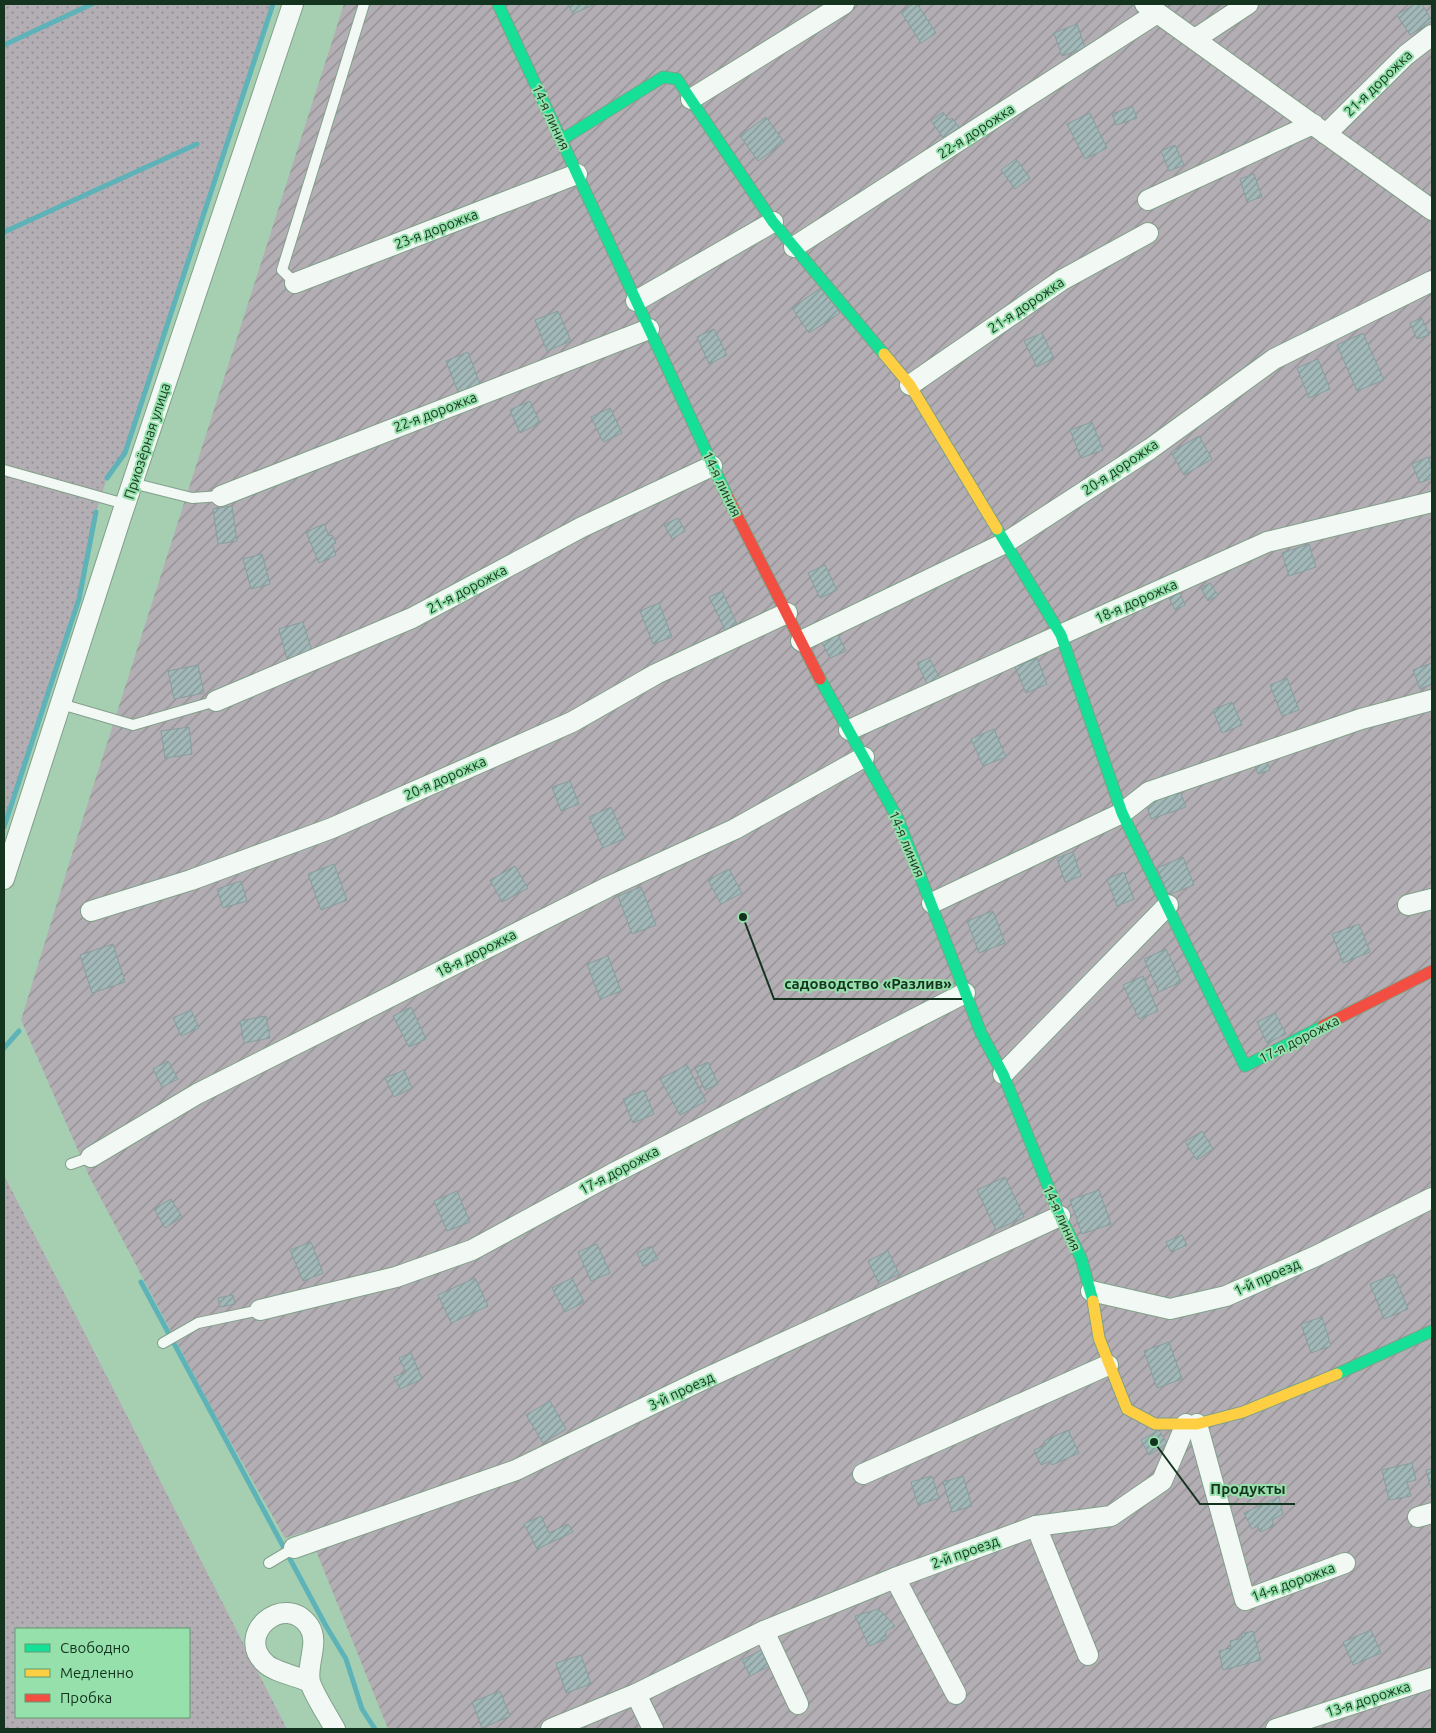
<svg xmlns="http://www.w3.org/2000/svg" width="1436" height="1733" font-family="Ubuntu,sans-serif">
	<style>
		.grass { fill: url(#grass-dots); fill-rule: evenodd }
		.garden { fill: url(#garden-furrows) }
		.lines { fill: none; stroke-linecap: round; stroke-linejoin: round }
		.stream { stroke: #5db3b8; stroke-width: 5 }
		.building { fill: url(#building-hatch); stroke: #889e9d }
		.lane-casing { stroke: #80a08a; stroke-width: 12 }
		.street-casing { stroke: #80a08a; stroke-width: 22 }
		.fast-casing { stroke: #80a08a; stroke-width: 13 }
		.slow-casing { stroke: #80a08a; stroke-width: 13 }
		.jam-casing { stroke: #80a08a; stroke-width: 13 }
		.lane { stroke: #f2f8f3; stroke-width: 10 }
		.street { stroke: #f2f8f3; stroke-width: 20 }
		.fast { stroke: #16e098; stroke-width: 11 }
		.slow { stroke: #ffcf43; stroke-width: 11 }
		.jam { stroke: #f24e42; stroke-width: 11 }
		.labels { text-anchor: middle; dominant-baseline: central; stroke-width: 4; stroke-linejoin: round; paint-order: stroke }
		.street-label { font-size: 14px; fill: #153420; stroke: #95e0ab }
		.leader { fill: none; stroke: #153420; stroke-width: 2 }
		.callout-dot { fill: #153420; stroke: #95e0ab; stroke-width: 2 }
		.callout-label { font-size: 15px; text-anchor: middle; font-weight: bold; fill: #153420; stroke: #95e0ab; stroke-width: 4; stroke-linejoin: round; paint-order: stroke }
	</style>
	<defs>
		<pattern id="grass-dots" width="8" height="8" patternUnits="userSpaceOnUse" patternTransform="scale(1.25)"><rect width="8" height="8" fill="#b3aeb4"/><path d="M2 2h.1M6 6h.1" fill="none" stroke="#908e92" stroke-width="1.8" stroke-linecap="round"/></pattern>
		<pattern id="garden-furrows" width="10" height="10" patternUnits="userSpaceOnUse" patternTransform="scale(1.25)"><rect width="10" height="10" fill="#b3aeb4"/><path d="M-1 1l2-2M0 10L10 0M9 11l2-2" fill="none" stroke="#908e92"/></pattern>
		<pattern id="building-hatch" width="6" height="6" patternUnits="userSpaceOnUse" patternTransform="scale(1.25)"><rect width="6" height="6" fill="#a2b8b9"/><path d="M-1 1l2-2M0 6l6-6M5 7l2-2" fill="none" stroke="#839696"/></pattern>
	</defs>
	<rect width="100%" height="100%" fill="#a6cfb2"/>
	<g class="grass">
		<polygon points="4,4 273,4 125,453 107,478 96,512 79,599 4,827"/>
		<path d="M 4,1175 L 287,1729 L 4,1729 ZM 16,1629 L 189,1629 L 189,1717 L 16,1717 Z"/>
	</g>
	<polygon class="garden" points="344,4 1432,4 1432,1729 388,1729 308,1531 285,1538 212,1409 90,1178 21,1020 84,815"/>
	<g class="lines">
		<g class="stream">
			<polyline points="4,45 92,4"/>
			<polyline points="4,232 197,144"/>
			<polyline points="107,478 125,453 273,4"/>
			<polyline points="4,827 79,599 96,512"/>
			<polyline points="4,1048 19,1031"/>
			<polyline points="141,1282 326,1626 346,1659 362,1709 375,1729"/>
		</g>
	</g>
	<g class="building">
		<polygon points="568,4 595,4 573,14"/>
		<polygon points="913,4 917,4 936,33 921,43 901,12"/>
		<polygon points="1415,4 1422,4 1432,21 1410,35 1397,15"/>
		<polygon points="1077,24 1085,48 1062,56 1054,33"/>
		<polygon points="1132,106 1137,118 1116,125 1112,114"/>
		<polygon points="943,112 949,120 952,118 959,127 944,139 931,121"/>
		<polygon points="1090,113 1107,148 1085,159 1067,124"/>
		<polygon points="766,117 784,142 758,161 740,136"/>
		<polygon points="1175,145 1184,165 1169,171 1161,151"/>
		<polygon points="1016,159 1030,178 1015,189 1001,170"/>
		<polygon points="1254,174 1262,197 1247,202 1240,179"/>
		<polygon points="822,287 840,313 809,333 792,308"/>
		<polygon points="558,311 571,341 547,351 535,320"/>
		<polygon points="1422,318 1429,335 1417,339 1410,323"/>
		<polygon points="714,329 727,355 709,364 697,337"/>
		<polygon points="1042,333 1054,358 1037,367 1024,341"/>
		<polygon points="1363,333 1384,380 1357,391 1337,345"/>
		<polygon points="468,352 480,384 458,392 446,361"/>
		<polygon points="1318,359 1330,389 1309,398 1297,368"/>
		<polygon points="530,401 540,423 520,433 510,410"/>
		<polygon points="610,408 622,433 603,442 591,417"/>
		<polygon points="1092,422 1103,450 1081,458 1070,430"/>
		<polygon points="1199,436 1212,459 1184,475 1171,452"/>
		<polygon points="1428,457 1432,467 1432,478 1420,483 1412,464"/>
		<polygon points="232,506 237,541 218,544 213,509"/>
		<polygon points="678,518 685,531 672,539 664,525"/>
		<polygon points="324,524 329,536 332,535 336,543 332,545 336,555 319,563 306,532"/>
		<polygon points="1309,544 1316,567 1289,576 1282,553"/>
		<polygon points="262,554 270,584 251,589 243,559"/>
		<polygon points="825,565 837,590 820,598 808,573"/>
		<polygon points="1210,583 1218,595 1208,601 1201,588"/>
		<polygon points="722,591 737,624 725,630 709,597"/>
		<polygon points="1180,593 1185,605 1175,610 1169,598"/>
		<polygon points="659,603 672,637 653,644 640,611"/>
		<polygon points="303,622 312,651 287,659 279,629"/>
		<polygon points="835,629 846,651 830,658 819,637"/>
		<polygon points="929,658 941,680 928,686 917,663"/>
		<polygon points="1037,658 1047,684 1026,693 1015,667"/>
		<polygon points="1432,663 1432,684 1420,689 1413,670"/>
		<polygon points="198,665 204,693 174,699 168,671"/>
		<polygon points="1287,678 1299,710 1282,716 1270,685"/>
		<polygon points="1232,702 1242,725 1222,733 1213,710"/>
		<polygon points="189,727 192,754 165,758 161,731"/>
		<polygon points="994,729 1006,757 983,766 971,739"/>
		<polygon points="1264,753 1270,770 1258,774 1252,758"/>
		<polygon points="570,781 579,804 561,811 552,787"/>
		<polygon points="1180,791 1186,807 1151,819 1146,803"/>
		<polygon points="611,807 625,838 603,848 589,817"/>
		<polygon points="1073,852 1081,876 1065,882 1057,858"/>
		<polygon points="1183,857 1194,885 1168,895 1157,868"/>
		<polygon points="334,864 347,900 321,910 308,874"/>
		<polygon points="515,866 528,888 502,902 490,880"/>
		<polygon points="729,869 742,893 721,904 708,880"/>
		<polygon points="1124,872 1134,899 1117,906 1107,879"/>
		<polygon points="241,881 247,901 223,908 217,889"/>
		<polygon points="641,887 656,925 632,934 618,896"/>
		<polygon points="993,911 1005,943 979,953 967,921"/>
		<polygon points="1359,924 1370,952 1343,963 1332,934"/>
		<polygon points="113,944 125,982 92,993 80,955"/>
		<polygon points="1166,949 1181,982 1159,992 1144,959"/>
		<polygon points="608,956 621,991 600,999 587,964"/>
		<polygon points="1143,976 1158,1011 1139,1019 1123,985"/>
		<polygon points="411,1007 426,1039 409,1047 393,1016"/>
		<polygon points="191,1010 199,1028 181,1036 173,1018"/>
		<polygon points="1275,1013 1286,1034 1267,1043 1257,1022"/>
		<polygon points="266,1016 270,1038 244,1043 240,1021"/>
		<polygon points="168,1061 178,1079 162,1087 153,1069"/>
		<polygon points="708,1062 718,1084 705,1090 695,1068"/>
		<polygon points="687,1065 706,1101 680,1115 660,1079"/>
		<polygon points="404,1070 412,1088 394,1097 385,1078"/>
		<polygon points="644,1090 654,1114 633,1123 623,1099"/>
		<polygon points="1202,1131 1213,1149 1197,1160 1185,1142"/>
		<polygon points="1005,1177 1024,1217 996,1230 977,1190"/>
		<polygon points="1099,1190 1111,1224 1082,1234 1070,1200"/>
		<polygon points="457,1191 470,1222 447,1231 434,1201"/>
		<polygon points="171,1199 182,1217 165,1228 154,1209"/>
		<polygon points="1182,1235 1187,1245 1171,1252 1166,1242"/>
		<polygon points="311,1242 323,1273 303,1281 290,1250"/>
		<polygon points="597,1244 610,1273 591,1281 578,1252"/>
		<polygon points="651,1246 658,1259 643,1266 637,1253"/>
		<polygon points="888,1251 899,1274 879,1284 868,1261"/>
		<polygon points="1394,1274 1408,1309 1384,1319 1370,1284"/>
		<polygon points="475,1278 488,1306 451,1323 438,1295"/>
		<polygon points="572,1278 584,1302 565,1312 552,1288"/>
		<polygon points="233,1295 235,1304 220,1307 218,1298"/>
		<polygon points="1322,1317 1331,1346 1311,1353 1301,1324"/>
		<polygon points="1169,1342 1182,1379 1157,1388 1144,1351"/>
		<polygon points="411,1353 422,1379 400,1389 394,1377 406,1372 399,1358"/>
		<polygon points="550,1401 566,1429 543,1443 526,1415"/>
		<polygon points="1068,1430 1079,1453 1052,1465 1050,1461 1041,1465 1034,1450 1046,1445 1044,1441"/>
		<polygon points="1159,1430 1167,1444 1149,1455 1141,1440"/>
		<polygon points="1412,1463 1416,1480 1407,1482 1411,1496 1389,1500 1382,1470"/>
		<polygon points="1432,1469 1432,1492 1426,1470"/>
		<polygon points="932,1476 939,1498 918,1505 911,1482"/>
		<polygon points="963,1476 972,1506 952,1512 943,1482"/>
		<polygon points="1279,1497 1283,1514 1272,1520 1274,1526 1260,1532 1258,1526 1252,1529 1244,1513"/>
		<polygon points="541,1516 549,1533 568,1524 573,1532 537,1549 524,1524"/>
		<polygon points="879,1609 895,1626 886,1631 886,1639 869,1646 855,1616"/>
		<polygon points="1371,1630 1381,1653 1353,1665 1343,1642"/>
		<polygon points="1253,1631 1261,1660 1223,1670 1219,1651 1231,1648 1230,1641 1242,1638 1241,1634"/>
		<polygon points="765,1648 773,1664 750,1676 742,1660"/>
		<polygon points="581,1655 591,1684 566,1693 556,1663"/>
		<polygon points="500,1691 510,1716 482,1728 472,1702"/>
	</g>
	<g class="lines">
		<g class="lane-casing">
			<g id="lane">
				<polyline points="295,283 282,270 364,4"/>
				<polyline points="4,470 125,504"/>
				<polyline points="132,483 192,498 221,496"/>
				<polyline points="61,704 133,725 216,701"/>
				<polyline points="71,1164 91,1157"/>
				<polyline points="163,1343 198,1323 260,1310"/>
				<polyline points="269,1563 294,1548"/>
			</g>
		</g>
		<g class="street-casing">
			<g id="street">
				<polyline points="1145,4 1432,210"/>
				<polyline points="1195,39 1248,4"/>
				<polyline points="691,99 844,4"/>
				<polyline points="1326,134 1406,55 1432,35"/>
				<polyline points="1148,200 1313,124"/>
				<polyline points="794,247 1157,13"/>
				<polyline points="295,283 577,174"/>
				<polyline points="636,301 773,222"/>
				<polyline points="910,385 1062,280 1148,233"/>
				<polyline points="221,496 649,329"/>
				<polyline points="801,641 1005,543 1150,449 1274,359 1432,281"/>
				<polyline points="216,701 412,618 582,527 712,466"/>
				<polyline points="849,730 1267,542 1432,502"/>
				<polyline points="4,879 121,517 293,4"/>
				<polyline points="932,903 1122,813 1149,792 1361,719 1432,700"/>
				<polyline points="1408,905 1432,899"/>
				<polyline points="91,911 191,880 332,828 572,722 656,674 787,613"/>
				<polyline points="1003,1074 1168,905"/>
				<polyline points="91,1157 197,1094 608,887 735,829 864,757"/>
				<polyline points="1091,1291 1170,1309 1226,1296 1316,1256 1432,1198"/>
				<polyline points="260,1310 396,1277 472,1250 612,1174 965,993"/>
				<polyline points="1197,1424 1245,1600 1345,1563"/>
				<polyline points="863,1474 1108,1365"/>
				<polyline points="1418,1517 1432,1513"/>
				<polyline points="1036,1526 1088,1655"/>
				<polyline points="294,1548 516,1470 700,1381 1060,1216"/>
				<polyline points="895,1578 956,1694"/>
				<polyline points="764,1631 798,1704"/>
				<path d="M 310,1682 C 299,1677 272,1671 265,1663 C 234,1634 285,1591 309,1626 C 320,1642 306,1664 310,1682 C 314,1695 328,1716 335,1729"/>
				<polyline points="636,1694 653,1729"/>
				<polyline points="551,1729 636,1694 764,1631 895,1578 1036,1526 1111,1516 1162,1481 1186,1424"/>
				<polyline points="1276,1729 1432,1678"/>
			</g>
		</g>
		<g class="fast-casing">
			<g id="fast">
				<polyline points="498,4 727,496"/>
				<polyline points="561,140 663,77 677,79 773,222 884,354"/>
				<polyline points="997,529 1061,635 1122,813 1245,1066 1323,1026"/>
				<polyline points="820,679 898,819 981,1033 1003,1074 1060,1216 1081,1258 1093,1301"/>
				<polyline points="1337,1374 1432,1331"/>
			</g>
		</g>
		<g class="slow-casing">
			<g id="slow">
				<polyline points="884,354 910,385 997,529"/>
				<polyline points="1093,1301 1099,1338 1127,1409 1155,1424 1197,1424 1243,1412 1337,1374"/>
			</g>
		</g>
		<g class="jam-casing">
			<g id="jam">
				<polyline points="727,496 820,679"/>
				<polyline points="1323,1026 1432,971"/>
			</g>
		</g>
		<use href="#lane" class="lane"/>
		<use href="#street" class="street"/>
		<use href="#fast" class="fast"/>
		<use href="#slow" class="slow"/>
		<use href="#jam" class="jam"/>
	</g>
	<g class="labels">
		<g class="street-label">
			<text transform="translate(1378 83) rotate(-44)">21-я дорожка</text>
			<text transform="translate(551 117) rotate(65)">14-я линия</text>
			<text transform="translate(976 131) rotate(-33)">22-я дорожка</text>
			<text transform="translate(436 229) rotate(-21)">23-я дорожка</text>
			<text transform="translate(1026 305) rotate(-34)">21-я дорожка</text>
			<text transform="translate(435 412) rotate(-21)">22-я дорожка</text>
			<text transform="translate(147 441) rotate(-72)">Приозёрная улица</text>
			<text transform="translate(1120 467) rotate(-34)">20-я дорожка</text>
			<text transform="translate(722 484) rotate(64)">14-я линия</text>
			<text transform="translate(467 589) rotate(-28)">21-я дорожка</text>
			<text transform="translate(1136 601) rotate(-24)">18-я дорожка</text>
			<text transform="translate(445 778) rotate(-24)">20-я дорожка</text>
			<text transform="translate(907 844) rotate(67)">14-я линия</text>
			<text transform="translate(476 953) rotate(-27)">18-я дорожка</text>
			<text transform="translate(1299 1039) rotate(-27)">17-я дорожка</text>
			<text transform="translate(619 1170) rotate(-28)">17-я дорожка</text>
			<text transform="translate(1062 1218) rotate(65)">14-я линия</text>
			<text transform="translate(1267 1277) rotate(-24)">1-й проезд</text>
			<text transform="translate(681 1391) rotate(-25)">3-й проезд</text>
			<text transform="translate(965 1552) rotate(-20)">2-й проезд</text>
			<text transform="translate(1293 1582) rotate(-20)">14-я дорожка</text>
			<text transform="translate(1368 1699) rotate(-18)">13-я дорожка</text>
		</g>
	</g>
	<path class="leader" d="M743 917L774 999H962M1154 1442L1200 1504H1295"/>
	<g class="callout-dot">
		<circle cx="743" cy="917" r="5"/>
		<circle cx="1154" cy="1442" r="5"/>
	</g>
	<g class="callout-label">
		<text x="868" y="989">садоводство «Разлив»</text>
		<text x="1248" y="1494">Продукты</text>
	</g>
	<rect width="1436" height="1733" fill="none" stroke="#153420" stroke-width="10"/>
	<rect x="15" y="1628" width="175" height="90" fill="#95e0ab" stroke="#629b73"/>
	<rect x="25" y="1644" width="25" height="8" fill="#16e098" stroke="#629b73"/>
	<text x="60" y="1653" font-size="15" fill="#153420">Свободно</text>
	<rect x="25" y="1669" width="25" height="8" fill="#ffcf43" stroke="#629b73"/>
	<text x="60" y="1678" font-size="15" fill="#153420">Медленно</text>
	<rect x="25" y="1694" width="25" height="8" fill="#f24e42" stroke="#629b73"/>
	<text x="60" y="1703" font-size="15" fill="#153420">Пробка</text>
</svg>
